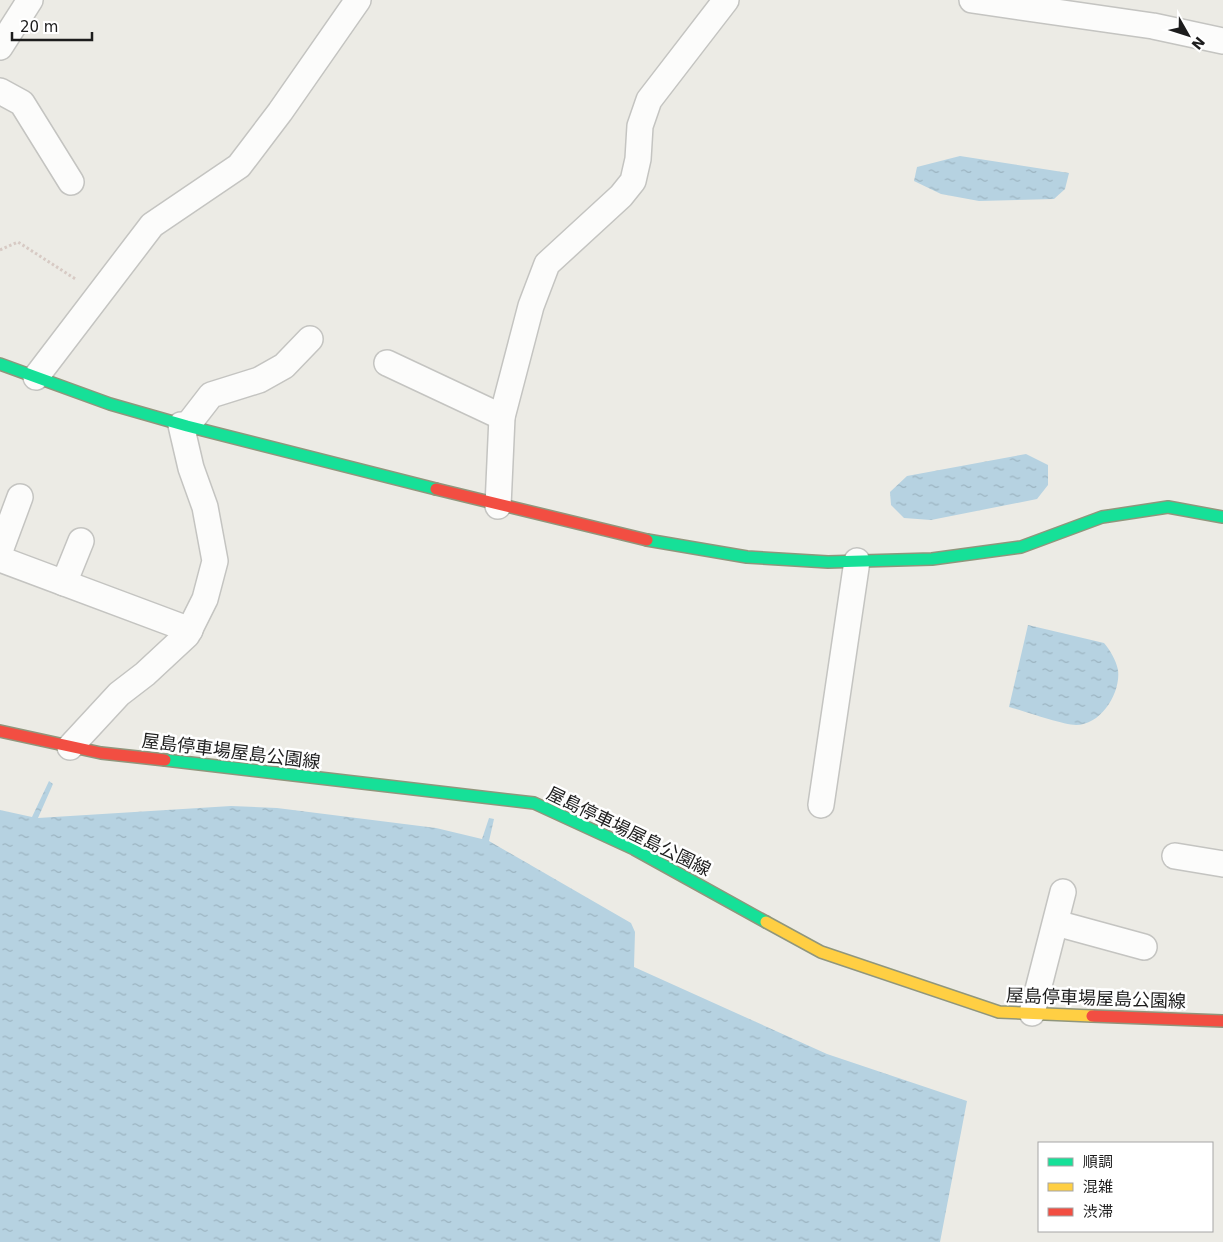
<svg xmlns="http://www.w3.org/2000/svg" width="1223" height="1242" font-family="'DejaVu Sans','Noto Sans JP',sans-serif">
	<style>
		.water { fill: url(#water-ripples) }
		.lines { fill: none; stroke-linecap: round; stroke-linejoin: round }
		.street-casing { stroke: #c4c4c1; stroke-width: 28 }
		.fast-casing { stroke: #90967c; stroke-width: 14 }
		.slow-casing { stroke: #90967c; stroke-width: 14 }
		.jam-casing { stroke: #90967c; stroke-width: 14 }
		.path { stroke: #d7cac4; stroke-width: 3; stroke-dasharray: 2.5 2.5; stroke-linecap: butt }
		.street { stroke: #fcfcfb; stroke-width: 25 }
		.fast { stroke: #16e098; stroke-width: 11 }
		.slow { stroke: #ffcf43; stroke-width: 11 }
		.jam { stroke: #f24e42; stroke-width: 11 }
		.labels { text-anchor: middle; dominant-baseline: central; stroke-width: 5; stroke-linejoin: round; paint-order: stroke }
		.street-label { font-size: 18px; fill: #1d1d1d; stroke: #fff }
	</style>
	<defs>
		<pattern id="water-ripples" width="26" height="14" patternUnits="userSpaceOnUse" patternTransform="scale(1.25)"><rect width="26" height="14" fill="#b6d2e1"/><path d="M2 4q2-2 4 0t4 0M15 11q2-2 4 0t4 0" fill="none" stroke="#9cb4c1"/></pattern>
	</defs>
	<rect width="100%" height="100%" fill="#ecebe5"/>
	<g class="water">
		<polygon points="960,156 1069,173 1065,189 1054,199 979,201 941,194 914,181 917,167"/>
		<polygon points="1026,454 1048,465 1048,485 1037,499 931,520 904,518 891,505 890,492 907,476"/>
		<path d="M 1028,625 L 1104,643 C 1110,650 1116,660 1118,670 C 1121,693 1101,725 1076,725 C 1063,725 1024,711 1009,707 Z"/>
		<polygon points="49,781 53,784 38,818 231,806 277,808 436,828 482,839 489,818 494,819 489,841 631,923 635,932 634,967 827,1054 967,1101 940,1242 0,1242 0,810 32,817"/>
	</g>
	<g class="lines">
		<g class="street-casing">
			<g id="street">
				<polyline points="972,0 1153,26 1223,41"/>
				<polyline points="0,47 30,0"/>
				<polyline points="0,91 22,103 71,182"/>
				<polyline points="387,363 502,417"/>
				<polyline points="36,377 152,225 239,166 280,112 358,0"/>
				<polyline points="187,426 211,395 259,380 284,366 310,339"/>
				<polyline points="498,506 502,417 531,306 547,264 621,196 633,181 638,159 640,126 649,100 726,0"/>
				<polyline points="0,551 20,497"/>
				<polyline points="0,559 190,630"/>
				<polyline points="64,583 81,541"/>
				<polyline points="70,747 119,694 145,674 187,635 205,599 215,561 205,507 191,468 181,425"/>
				<polyline points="821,805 857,561"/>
				<polyline points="1175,856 1223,864"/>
				<polyline points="1056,923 1144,947"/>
				<polyline points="1032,1013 1063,892"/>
			</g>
		</g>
		<g class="fast-casing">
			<g id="fast">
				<polyline points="0,364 110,404 187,426 436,489"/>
				<polyline points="647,540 747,557 828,562 932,559 1021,547 1102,517 1168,507 1223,517"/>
				<polyline points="165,760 534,803 634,849 766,922"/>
			</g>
		</g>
		<g class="slow-casing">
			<polyline id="slow" points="766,922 821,952 999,1012 1092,1016"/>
		</g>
		<g class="jam-casing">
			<g id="jam">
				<polyline points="436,489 647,540"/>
				<polyline points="0,731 101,753 165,760"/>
				<polyline points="1092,1016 1223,1021"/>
			</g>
		</g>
		<polyline class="path" points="0,250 18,242 77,280"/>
		<use href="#street" class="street"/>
		<use href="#fast" class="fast"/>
		<use href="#slow" class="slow"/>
		<use href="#jam" class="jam"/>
	</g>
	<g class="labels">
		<g class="street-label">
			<text transform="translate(231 751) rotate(7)">屋島停車場屋島公園線</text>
			<text transform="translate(629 831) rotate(26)">屋島停車場屋島公園線</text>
			<text transform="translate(1096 998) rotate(2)">屋島停車場屋島公園線</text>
		</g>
	</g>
	<rect x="1038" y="1142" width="175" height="90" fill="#ffffff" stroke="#a5a5a5"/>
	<rect x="1048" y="1158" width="25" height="8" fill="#16e098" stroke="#a5a5a5"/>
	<text x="1083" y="1167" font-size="15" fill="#1d1d1d">順調</text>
	<rect x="1048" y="1183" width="25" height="8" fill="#ffcf43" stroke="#a5a5a5"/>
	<text x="1083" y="1192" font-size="15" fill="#1d1d1d">混雑</text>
	<rect x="1048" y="1208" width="25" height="8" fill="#f24e42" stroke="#a5a5a5"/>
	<text x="1083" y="1217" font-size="15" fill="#1d1d1d">渋滞</text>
	<g transform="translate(1188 35) rotate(129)" stroke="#ffffff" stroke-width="4" paint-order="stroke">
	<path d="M0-4L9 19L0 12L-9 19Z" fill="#1d1d1d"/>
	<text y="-8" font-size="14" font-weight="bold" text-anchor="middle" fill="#1d1d1d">N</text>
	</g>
	<path d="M12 32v8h80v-8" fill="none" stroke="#1d1d1d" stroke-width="2.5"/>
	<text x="20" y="32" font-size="15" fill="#1d1d1d" stroke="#ffffff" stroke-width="4" paint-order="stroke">20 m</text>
</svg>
